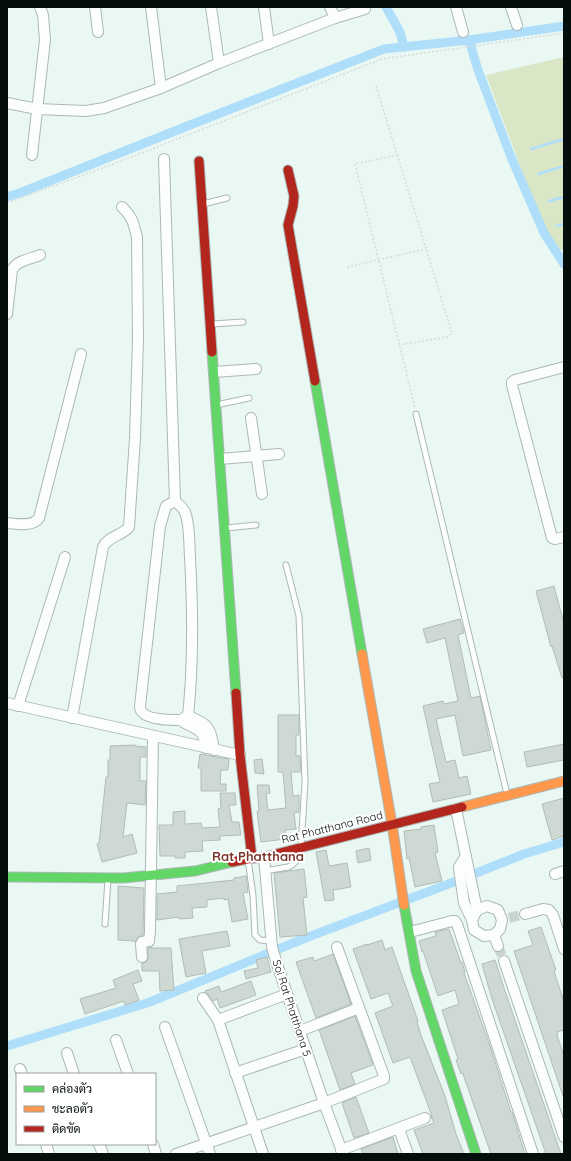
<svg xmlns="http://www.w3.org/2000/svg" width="571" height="1161" font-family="Quicksand,Sarabun,sans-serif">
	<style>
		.green { fill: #dae7c7 }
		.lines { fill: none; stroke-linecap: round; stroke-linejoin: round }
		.stream { stroke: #afdefa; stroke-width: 2.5 }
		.canal { stroke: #afdefa; stroke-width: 9 }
		.building { fill: #cfd9d4; stroke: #b2bcb7 }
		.street-tunnel { stroke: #c8d5d1; stroke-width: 10; stroke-dasharray: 10 5; stroke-linecap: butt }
		.lane-casing { stroke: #acb8b5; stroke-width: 7 }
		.street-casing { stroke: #acb8b5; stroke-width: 12 }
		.fast-casing { stroke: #acb8b5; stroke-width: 11 }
		.slow-casing { stroke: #acb8b5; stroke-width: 11 }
		.jam-casing { stroke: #acb8b5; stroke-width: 11 }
		.path { stroke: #d6dbda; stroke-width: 1.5; stroke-dasharray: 2 2; stroke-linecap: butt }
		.lane { stroke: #fcfefd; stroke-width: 5 }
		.street { stroke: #fcfefd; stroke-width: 10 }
		.fast { stroke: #63d668; stroke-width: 9 }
		.slow { stroke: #ff974d; stroke-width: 9 }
		.jam { stroke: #b3261e; stroke-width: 9 }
		.labels { text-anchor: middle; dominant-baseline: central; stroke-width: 4; stroke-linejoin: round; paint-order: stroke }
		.street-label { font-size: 11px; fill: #040e0c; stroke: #fff }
		.quarter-label { font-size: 13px; font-weight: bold; fill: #7a342c; stroke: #fff }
	</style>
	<rect width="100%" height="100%" fill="#eaf8f4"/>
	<polygon class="green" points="564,57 564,249 557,251 538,214 486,75"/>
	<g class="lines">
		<g class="stream">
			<polyline points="531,149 564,139"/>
			<polyline points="538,174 564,166"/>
			<polyline points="549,201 564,197"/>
			<polyline points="557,226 564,224"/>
		</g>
		<g class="canal">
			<polyline points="386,7 400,32 404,47"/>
			<polyline points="469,40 478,70 511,157 544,233 564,264"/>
			<polyline points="7,197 22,192 185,127 384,49 469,40 564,26"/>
			<polyline points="7,1046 150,1002 308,937 446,885 524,854 564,842"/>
		</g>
	</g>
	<g class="building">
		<polygon points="554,586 564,624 564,677 562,678 552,646 551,647 536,591"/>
		<polygon points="460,619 464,633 458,635 471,698 480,696 491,750 463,756 455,715 436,719 446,762 455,760 459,778 467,776 471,794 433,802 429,784 440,782 423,706 443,701 444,704 458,701 445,638 427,643 423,629"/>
		<polygon points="278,715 299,715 299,735 296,735 296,756 300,756 301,772 291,772 293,796 299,795 299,812 294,813 296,829 285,830 286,839 261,842 257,811 259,811 257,785 269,785 270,793 266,794 268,810 286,808 283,772 278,772"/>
		<polygon points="564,744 564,760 527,767 524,752"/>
		<polygon points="135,745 135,746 146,747 146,757 140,757 140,781 146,781 145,805 127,803 123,837 132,834 137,853 102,862 97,844 99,843 106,777 108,777 108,760 110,760 110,746"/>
		<polygon points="200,754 229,759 228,770 221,770 220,784 226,784 226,791 201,791 201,768 198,768"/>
		<polygon points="262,759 264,774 255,773 254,760"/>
		<polygon points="220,793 235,793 236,805 229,805 232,822 239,822 241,835 220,836 220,840 202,841 203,851 185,852 185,858 175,858 175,856 160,856 159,825 173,825 173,812 185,811 185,824 201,823 202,828 220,827 218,809 221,808"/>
		<polygon points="564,798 564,836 552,840 542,804"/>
		<polygon points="434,825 438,852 435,853 442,881 415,887 409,858 407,859 404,831 421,829 421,827"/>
		<polygon points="369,848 371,860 358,863 356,851"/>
		<polygon points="326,850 329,866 347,863 351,887 333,890 334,900 325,901 316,852"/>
		<polygon points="304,869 307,897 303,898 307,935 280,937 274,873"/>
		<polygon points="246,876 248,892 243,893 248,919 232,922 228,899 224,900 224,898 207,900 207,907 192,908 193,918 179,919 179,917 157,920 157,894 177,892 177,886 234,880 234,878"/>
		<polygon points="118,886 144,888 143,935 138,937 135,942 134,941 118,940"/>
		<polygon points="541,927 556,970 554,971 564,1002 564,1030 557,1032 558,1035 557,1035 564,1056 564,1096 563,1096 514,951 533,945 528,931"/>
		<polygon points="449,929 461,963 462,962 465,972 464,973 491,1049 511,1112 512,1112 525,1154 491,1154 464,1077 463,1073 461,1074 456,1060 458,1059 442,1010 459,1004 455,990 438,996 423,951 422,952 419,941 436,936 435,932"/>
		<polygon points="227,931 230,946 202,951 206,973 186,977 179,939"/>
		<polygon points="382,940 385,950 392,947 418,1021 417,1022 421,1035 445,1096 456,1134 464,1154 423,1154 414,1130 434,1123 431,1116 432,1116 410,1057 393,1063 375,1013 393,1006 388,993 371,999 353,949 367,944 367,945"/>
		<polygon points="151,947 151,948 171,948 174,990 160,991 159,971 142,971 142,963 146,962 148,959 148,948"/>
		<polygon points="333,954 351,1004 316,1018 296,962 313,957 314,961"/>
		<polygon points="267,957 271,972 246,979 244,971 258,968 256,960"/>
		<polygon points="495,960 504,988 561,1154 546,1154 492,999 482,964"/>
		<polygon points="138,970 142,981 133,984 139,1000 125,1005 124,1001 85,1014 80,999 116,988 113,980"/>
		<polygon points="251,981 256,995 220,1008 217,999 213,1001 205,991 219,986 221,992"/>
		<polygon points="355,1016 373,1065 351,1073 355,1084 340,1090 319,1030"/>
		<polygon points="356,1097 369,1133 354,1138 342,1103"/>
		<polygon points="393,1137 398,1154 363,1154 361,1149"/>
	</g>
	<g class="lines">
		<g class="street-tunnel">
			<polyline points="509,918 525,914"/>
			<polyline points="498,946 504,961"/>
		</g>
		<g class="lane-casing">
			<g id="lane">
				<polyline points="203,204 227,198"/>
				<polyline points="212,324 243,322"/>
				<polyline points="216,405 249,398"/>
				<polyline points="416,414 507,794"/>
				<polyline points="226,528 256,525"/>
				<polyline points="248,859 253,896 255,935 260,940 272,941"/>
				<polyline points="265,871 288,867 292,865 299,858 301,847 305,782 299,616 286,565"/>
				<polyline points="105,924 108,879"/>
			</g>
		</g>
		<g class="street-casing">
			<g id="street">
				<polyline points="95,7 98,32"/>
				<polyline points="151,7 161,88"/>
				<polyline points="211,7 219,63"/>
				<polyline points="264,7 269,44"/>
				<polyline points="330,7 335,18"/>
				<polyline points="456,7 463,32"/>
				<polyline points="511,7 517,25"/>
				<polyline points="7,103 37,109 86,111 104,108 161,88 219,63 335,18 365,9"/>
				<polyline points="32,155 45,40 43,15 40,7"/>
				<polyline points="164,159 175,501"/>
				<path d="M 7,314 L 12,270 C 17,260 31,259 40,255"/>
				<polyline points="564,367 515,380 512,382 512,385 552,538 555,539 564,537"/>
				<polyline points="214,372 256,369"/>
				<polyline points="251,418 262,494"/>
				<polyline points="220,459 279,454"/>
				<path d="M 175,501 L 166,506 L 160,526 L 140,706 C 140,708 140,710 142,712 C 148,720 171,720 180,720"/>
				<path d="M 175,501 C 179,504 182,507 185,512 C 190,525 189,543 190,557 C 193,613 194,669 187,724"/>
				<path d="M 7,523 C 17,524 33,527 39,518 L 81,354"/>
				<polyline points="7,703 240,755"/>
				<polyline points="18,706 65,557"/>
				<path d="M 72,718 L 103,547 C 108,536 122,536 129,527 L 135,438 L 138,339 L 137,237 C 133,222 133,218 122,207"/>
				<path d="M 206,748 C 204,727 195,730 180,720 L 188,716 C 209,724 211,728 214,750"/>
				<polyline points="456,809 477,910"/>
				<polyline points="466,856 459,867 459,869 464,903 472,920"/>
				<polyline points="264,857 272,947 277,964 324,1103 343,1154"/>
				<polyline points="555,874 564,871"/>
				<polygon points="487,906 498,910 502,920 500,929 494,935 484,936 474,930 472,920 477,910"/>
				<polyline points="525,914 543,909 549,910 553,915 564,949"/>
				<polyline points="410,932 452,921 455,921 457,924 533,1154"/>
				<polyline points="494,935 498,946"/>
				<polyline points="142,957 141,944 142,942 149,941 150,932 153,736"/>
				<polyline points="504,961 564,1137"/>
				<polyline points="203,998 218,1020 263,1154"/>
				<polyline points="218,1020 287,994"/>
				<polyline points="165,1027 210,1154"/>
				<polyline points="300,1031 359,1008"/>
				<polyline points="116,1040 128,1074"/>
				<polyline points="67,1053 74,1074"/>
				<polyline points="20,1069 22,1074"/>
				<polyline points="235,1073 306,1049"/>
				<polyline points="399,1129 408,1154"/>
				<polyline points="46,1144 49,1154"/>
				<polyline points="99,1144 103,1154"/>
				<polyline points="153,1144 156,1154"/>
				<polyline points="341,1150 425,1118"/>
				<polyline points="176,1154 324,1103 384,1079 384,1076 337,947"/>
			</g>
		</g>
		<g class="fast-casing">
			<g id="fast">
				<polyline points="212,352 236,693"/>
				<polyline points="315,381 362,654"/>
				<polyline points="7,877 123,878 195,871 232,862"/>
				<polyline points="404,905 416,971 476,1154"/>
			</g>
		</g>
		<g class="slow-casing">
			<g id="slow">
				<polyline points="362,654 392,824 404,905"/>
				<polyline points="462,807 564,781"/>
			</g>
		</g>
		<g class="jam-casing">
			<g id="jam">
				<polyline points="199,161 212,352"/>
				<polyline points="288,170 294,196 293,206 288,225 315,381"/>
				<polyline points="236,693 240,755 252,858"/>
				<polyline points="232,862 247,859 264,857 462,807"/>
			</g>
		</g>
		<g class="path">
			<polyline points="376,86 452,333 447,337 399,345"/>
			<polyline points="398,155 355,164 415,408"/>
			<polyline points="7,203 121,161 382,59 564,33"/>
			<polyline points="347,267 426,249"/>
		</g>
		<use href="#lane" class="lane"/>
		<use href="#street" class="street"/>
		<use href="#fast" class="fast"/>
		<use href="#slow" class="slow"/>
		<use href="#jam" class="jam"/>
	</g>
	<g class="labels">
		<g class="street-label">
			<text transform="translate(332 827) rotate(-14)">Rat Phatthana Road</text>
			<text transform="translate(292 1008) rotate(72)">Soi Rat Phatthana 5</text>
		</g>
		<g class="quarter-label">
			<text x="258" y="856">Rat Phatthana</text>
		</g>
	</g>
	<rect width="571" height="1161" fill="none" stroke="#040e0c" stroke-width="16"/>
	<rect x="16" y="1073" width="140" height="72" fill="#ffffff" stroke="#9b9f9e"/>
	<rect x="24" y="1086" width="20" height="6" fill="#63d668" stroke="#9b9f9e"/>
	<text x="52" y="1093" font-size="12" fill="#040e0c">คล่องตัว</text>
	<rect x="24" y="1106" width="20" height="6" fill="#ff974d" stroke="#9b9f9e"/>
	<text x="52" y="1113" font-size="12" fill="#040e0c">ชะลอตัว</text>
	<rect x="24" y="1126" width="20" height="6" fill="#b3261e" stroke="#9b9f9e"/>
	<text x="52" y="1133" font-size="12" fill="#040e0c">ติดขัด</text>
</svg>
